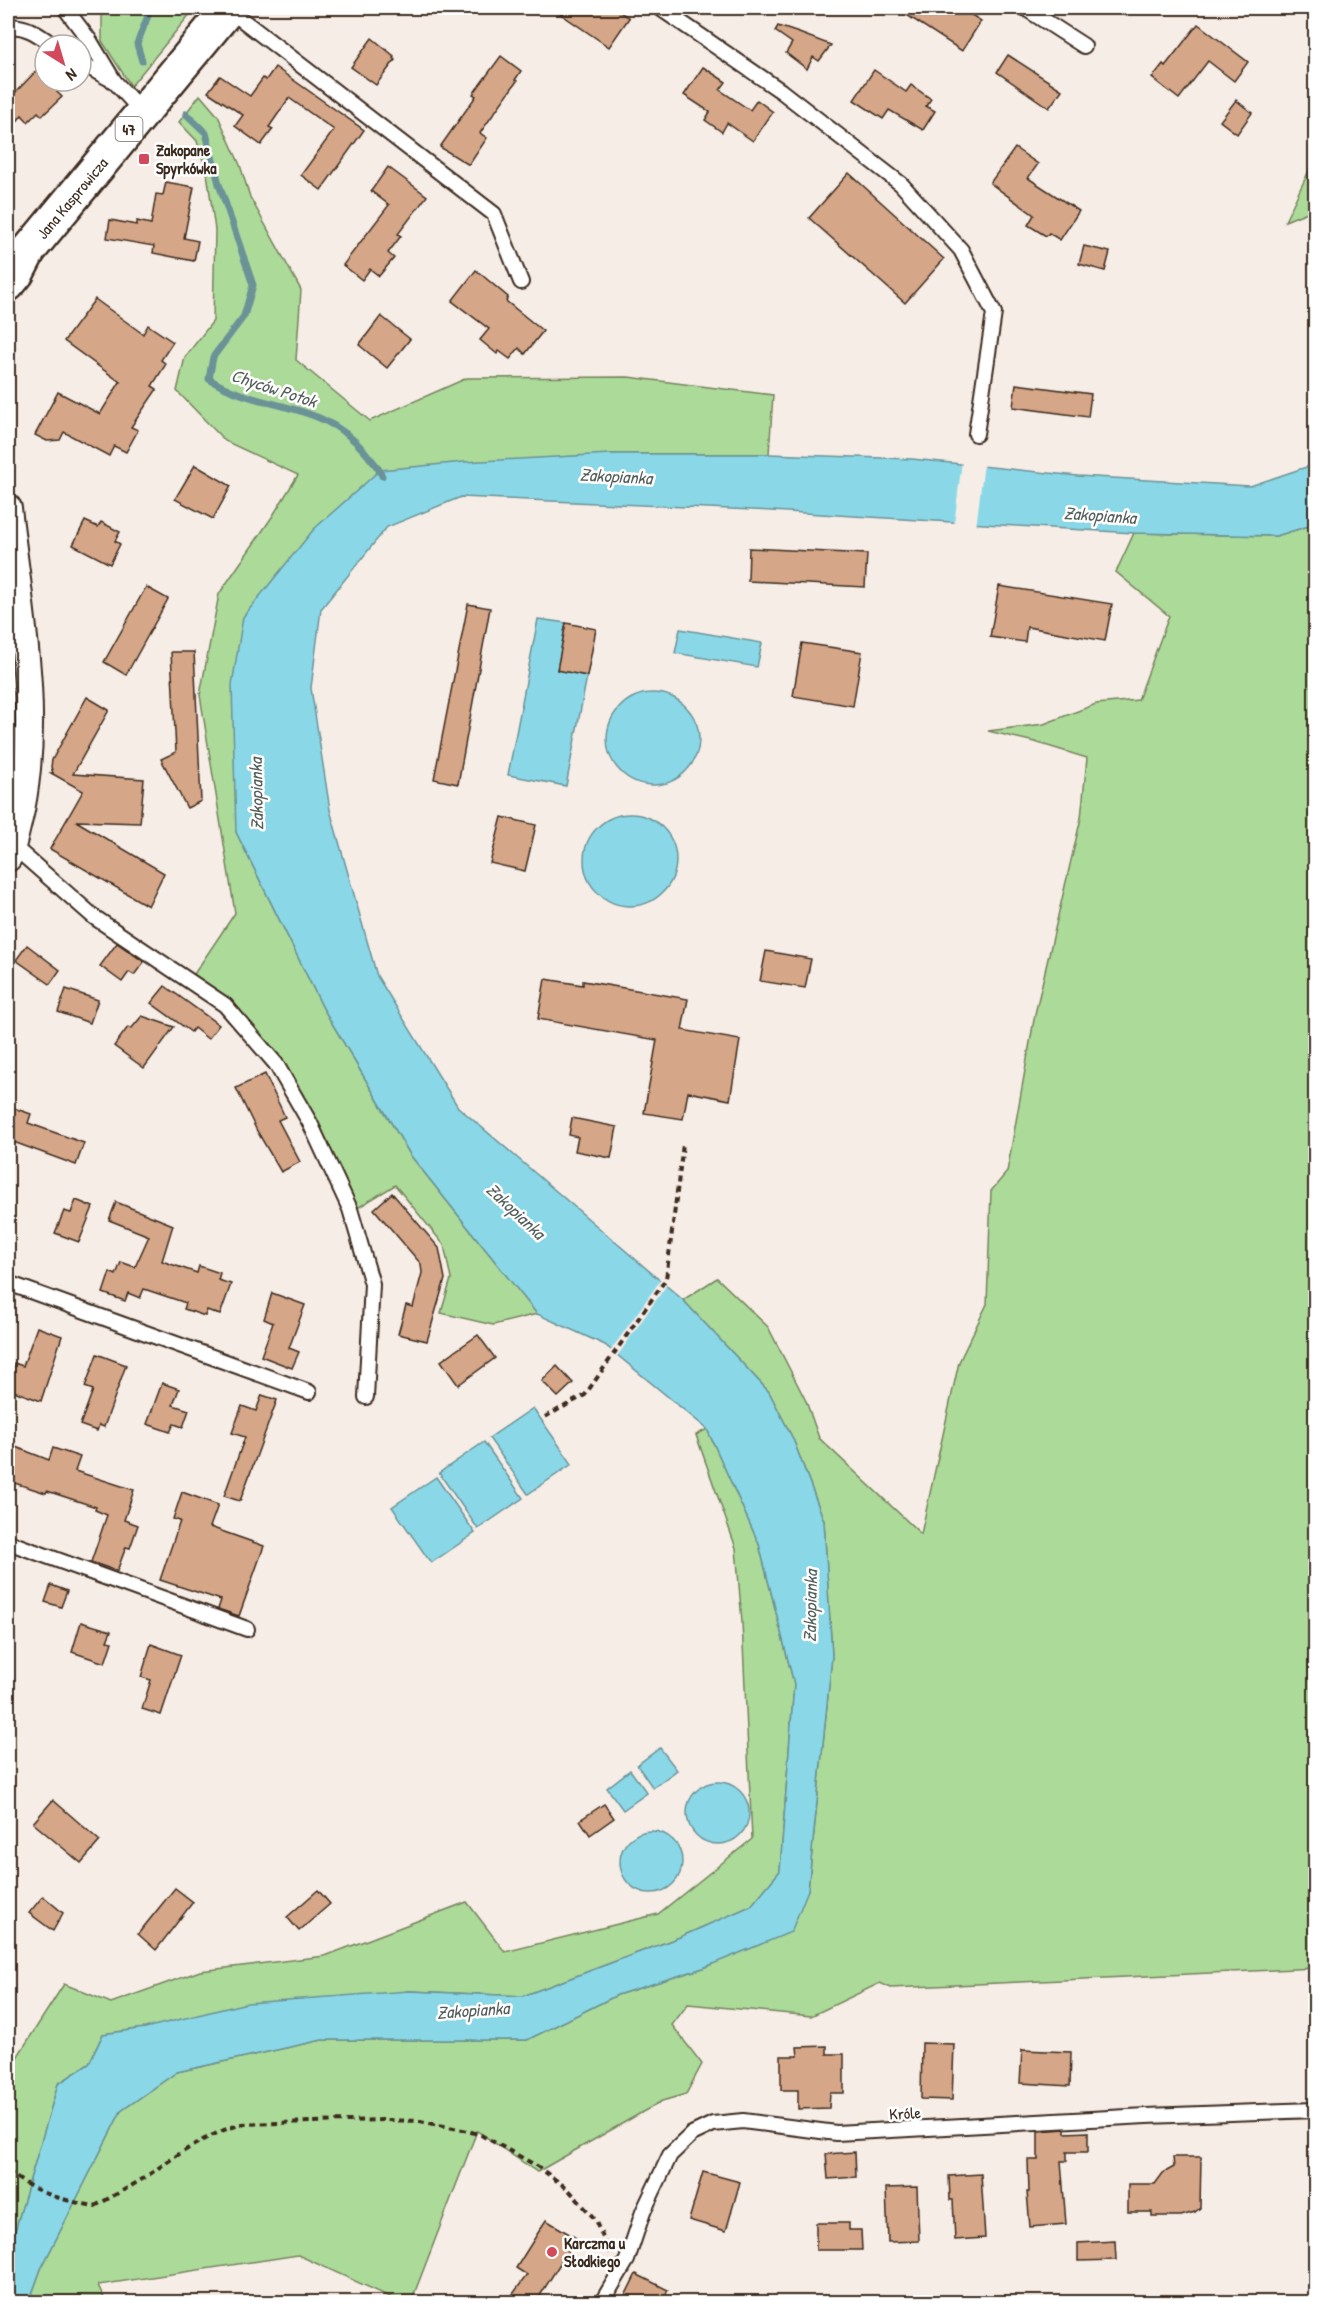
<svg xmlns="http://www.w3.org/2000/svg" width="1323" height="2310" font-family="'Patrick Hand',sans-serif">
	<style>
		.green { fill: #acda99; stroke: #74825c; stroke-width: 1.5 }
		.water { fill: #8ad8e7; stroke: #6a9297; stroke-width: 1.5 }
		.pier { fill: #f7ede7 }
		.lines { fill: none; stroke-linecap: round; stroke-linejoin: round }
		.stream { stroke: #6a9297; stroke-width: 7 }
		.building { fill: #d5a687; stroke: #3b2a1e; stroke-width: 1.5 }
		.lane-casing { stroke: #3b2a1e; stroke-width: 18 }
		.street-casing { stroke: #3b2a1e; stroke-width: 30 }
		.primary-casing { stroke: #3b2a1e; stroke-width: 38 }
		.path { stroke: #3b2a1e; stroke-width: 4; stroke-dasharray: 6 4.5; stroke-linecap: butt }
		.lane { stroke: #fff; stroke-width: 14 }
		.street { stroke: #fff; stroke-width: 26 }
		.primary { stroke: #fff; stroke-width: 33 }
		.poi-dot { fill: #d1495b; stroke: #fff; stroke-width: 2 }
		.labels { text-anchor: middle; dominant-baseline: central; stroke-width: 5; stroke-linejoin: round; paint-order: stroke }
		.shield { fill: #fff; stroke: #766a62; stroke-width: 1.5 }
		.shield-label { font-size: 15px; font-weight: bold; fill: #3b2a1e }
		.poi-label { font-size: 16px; font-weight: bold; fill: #3b2a1e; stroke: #fff; text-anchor: start }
		.street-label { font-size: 16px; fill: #3b2a1e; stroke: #fff }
		.water-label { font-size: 18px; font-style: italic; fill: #535e5a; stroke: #fff }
	</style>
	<rect width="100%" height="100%" fill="#f7ede7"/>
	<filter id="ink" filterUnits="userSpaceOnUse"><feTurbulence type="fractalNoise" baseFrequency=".0167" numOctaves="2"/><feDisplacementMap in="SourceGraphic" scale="12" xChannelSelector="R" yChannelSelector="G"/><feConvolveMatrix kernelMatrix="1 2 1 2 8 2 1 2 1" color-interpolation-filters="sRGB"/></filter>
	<g filter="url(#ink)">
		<g class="green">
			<polygon points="113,8 195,8 131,86 102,41 102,11"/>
			<polygon points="200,95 218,116 240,165 250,197 301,290 296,360 370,421 467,378 628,377 773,395 769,454 610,454 314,529 236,832 323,1008 411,1156 537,1314 493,1325 441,1313 451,1279 444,1245 395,1185 356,1209 300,1091 238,1010 192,977 235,913 200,695 219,594 272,517 298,475 225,441 177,391 185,357 213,321 215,230 207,173 197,141 179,122"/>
			<polygon points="1315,158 1315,209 1285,221"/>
			<polygon points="1315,524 1315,1968 891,1988 880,1983 811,2016 688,2004 672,2025 702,2064 686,2094 662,2101 537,2172 477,2131 411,2302 401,2302 298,2255 98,2285 106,2302 29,2302 41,2269 121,2111 177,2072 322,2040 527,2040 617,1995 703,1968 808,1890 832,1656 824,1521 793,1439 769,1392 683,1300 717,1278 768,1327 806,1401 819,1438 921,1534 959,1362 987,1304 991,1191 1007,1172 1035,1014 1081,818 1087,758 1035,742 988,731 1044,724 1096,704 1138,700 1169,616 1116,572 1134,533 1276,536"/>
			<polygon points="707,1429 759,1544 794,1684 780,1871 751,1906 680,1937 523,1996 409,1991 103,2034 89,2064 58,2084 8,2255 8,2197 12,2186 8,2182 8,2067 16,2059 64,1984 111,2003 200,1971 325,1956 467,1902 505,1952 658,1914 752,1839 742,1622 736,1548 696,1435"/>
		</g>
		<g class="water">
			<polygon points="610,454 769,454 912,459 1078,476 1250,486 1315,464 1315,524 1276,536 1134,533 753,510 461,497 387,527 321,609 311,688 330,810 377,976 458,1107 683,1300 769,1392 793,1439 824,1521 832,1656 808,1890 791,1932 703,1968 617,1995 527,2040 322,2040 177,2072 121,2111 41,2269 29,2302 8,2302 8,2255 58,2084 89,2064 103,2034 145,2028 247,2003 409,1991 523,1996 680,1937 751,1906 780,1871 794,1684 759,1544 707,1429 605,1345 537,1314 411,1156 323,1008 236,832 232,685 243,617 314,529 380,470 464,462"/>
			<polygon points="538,619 566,623 557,670 587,676 566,786 508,775"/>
			<polygon points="680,629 762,643 757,667 675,653"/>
			<circle cx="653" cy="739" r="46"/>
			<circle cx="630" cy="860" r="46"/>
			<polygon points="533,1408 572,1464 528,1494 489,1438"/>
			<polygon points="484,1442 523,1498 478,1529 439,1473"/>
			<polygon points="436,1477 475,1533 431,1563 392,1507"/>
			<polygon points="660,1748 677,1770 653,1788 637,1765"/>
			<polygon points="630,1770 647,1793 623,1810 607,1788"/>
			<circle cx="718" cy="1813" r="31"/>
			<circle cx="651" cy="1862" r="31"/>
		</g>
		<g class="pier">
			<polygon points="962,461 984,463 976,527 954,525"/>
			<polygon points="662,1278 668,1283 616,1358 609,1353"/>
		</g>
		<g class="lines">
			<g class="stream">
				<polyline points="142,61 137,44 151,8"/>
				<path d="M 186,114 L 206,133 L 219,184 L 253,285 L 244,316 L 213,357 L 209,379 C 261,412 322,399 366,453 C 372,461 379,467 382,476"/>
			</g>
		</g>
		<g class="building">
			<polygon points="552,8 614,8 629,18 609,47"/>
			<polygon points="896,8 961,8 981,21 962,51"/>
			<polygon points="1198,24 1248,62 1234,81 1208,61 1179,99 1152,78 1163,64 1165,66"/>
			<polygon points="778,26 799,33 831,45 819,61 813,57 807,69 786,53 792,43 775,31"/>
			<polygon points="372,38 394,56 393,58 395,60 376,85 351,67"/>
			<polygon points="1008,55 1062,90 1049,108 997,72"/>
			<polygon points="501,56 521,71 515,80 517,81 480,133 487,138 469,165 440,147 476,96 473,94"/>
			<polygon points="275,67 364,130 321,190 301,175 334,130 289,98 269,127 273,129 261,145 235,126 243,115 208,92 220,76 250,96 263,78 266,80"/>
			<polygon points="703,67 726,82 720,90 750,110 757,100 773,112 753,141 727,123 722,132 705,120 710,112 684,95"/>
			<polygon points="38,69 45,76 45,81 50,81 59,90 57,92 62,97 42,116 38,112 28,122 22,115 8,133 8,100"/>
			<polygon points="874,70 906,92 911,85 931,99 926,106 935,111 923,130 889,110 883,119 854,100"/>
			<polygon points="1236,100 1252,113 1237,134 1220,121"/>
			<polygon points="1015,148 1038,164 1028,178 1079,211 1060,240 1049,233 1046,236 1028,225 1034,215 990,183"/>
			<polygon points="388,167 427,196 398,234 401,236 388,253 394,258 379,276 370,269 362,280 343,265 389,205 371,191"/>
			<polygon points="849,173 944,259 905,303 809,218"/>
			<polygon points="166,182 194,187 184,238 198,241 194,261 153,253 154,246 107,238 110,220 137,225 137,221 151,224 156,194 163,195"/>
			<polygon points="1084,246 1110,252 1105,271 1079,264"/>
			<polygon points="476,270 508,297 506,301 543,331 525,354 519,348 510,359 499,351 497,354 480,340 489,329 452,301"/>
			<polygon points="95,299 143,334 148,325 173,342 161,360 166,364 152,386 157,389 131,427 138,430 126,452 114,446 109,456 64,432 60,440 47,441 35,435 58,392 100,414 120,382 64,341"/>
			<polygon points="381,316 410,339 387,368 359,345"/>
			<polygon points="1016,384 1091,394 1088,417 1013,407"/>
			<polygon points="195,465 231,486 213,519 175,499"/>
			<polygon points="85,521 98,527 101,522 120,532 115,541 120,544 110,564 73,545"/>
			<polygon points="749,548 867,554 865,587 748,581"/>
			<polygon points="999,586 1112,604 1105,641 1027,627 1025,642 990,637"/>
			<polygon points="146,587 168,599 126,675 104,662"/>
			<polygon points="468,604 490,608 458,784 434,779"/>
			<polygon points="566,623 596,629 587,676 557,670"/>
			<polygon points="802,643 862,652 853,706 793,696"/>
			<polygon points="171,652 194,652 201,801 187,808 161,759 176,752"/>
			<polygon points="87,697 109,710 73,774 144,779 140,823 76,821 164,873 148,906 50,849 83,791 51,773 53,773 51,767 52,760"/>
			<polygon points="502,817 536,825 525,871 490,863"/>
			<polygon points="117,943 144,962 134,975 129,972 122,982 100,966"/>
			<polygon points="27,945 60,970 50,984 16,960"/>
			<polygon points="766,951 811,959 805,988 760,981"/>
			<polygon points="545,979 583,985 583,981 688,999 682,1030 740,1040 730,1100 688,1092 683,1119 644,1113 657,1040 538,1019"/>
			<polygon points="165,986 219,1025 208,1039 194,1028 191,1032 151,1003"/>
			<polygon points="66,989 98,1000 90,1023 58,1012"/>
			<polygon points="142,1016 174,1027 144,1068 114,1046 128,1027 131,1029"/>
			<polygon points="265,1074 285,1117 278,1120 300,1162 281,1172 257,1131 236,1088"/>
			<polygon points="8,1106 31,1114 28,1123 84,1143 76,1165 8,1140"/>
			<polygon points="572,1118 617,1127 611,1158 575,1151 578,1137 569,1135"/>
			<polygon points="392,1193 439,1248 445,1279 427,1341 398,1334 406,1305 413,1307 422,1273 421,1264 374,1209"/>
			<polygon points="76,1200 93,1207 79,1242 55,1233 64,1211 71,1213"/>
			<polygon points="116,1202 173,1225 162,1261 197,1273 199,1266 220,1273 218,1280 231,1284 220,1315 207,1310 205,1316 184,1309 186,1303 144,1289 140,1298 128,1293 125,1301 103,1293 110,1272 116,1275 121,1262 135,1267 149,1236 109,1220"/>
			<polygon points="272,1293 305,1305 289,1348 299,1352 292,1368 261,1356 273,1323 264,1319"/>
			<polygon points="37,1327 62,1336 41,1401 8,1389 8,1380 14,1363 23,1366"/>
			<polygon points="478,1335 495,1358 458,1385 441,1361"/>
			<polygon points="97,1354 126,1365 104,1427 99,1425 97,1431 80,1425 93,1390 85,1387"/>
			<polygon points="557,1366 573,1383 558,1397 542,1381"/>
			<polygon points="162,1383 179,1389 173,1405 189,1410 183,1427 174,1424 170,1432 147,1424"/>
			<polygon points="262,1395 277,1400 240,1501 224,1496 245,1437 232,1433 242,1406 256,1411"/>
			<polygon points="8,1444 49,1460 53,1448 80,1457 75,1471 134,1490 124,1520 138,1525 130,1548 126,1547 117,1571 91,1562 107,1515 95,1510 96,1507 47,1491 46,1493 8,1481"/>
			<polygon points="182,1492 218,1505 210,1527 264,1546 239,1616 218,1609 221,1600 160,1580 180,1521 173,1519"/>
			<polygon points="51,1585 67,1591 61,1607 45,1602"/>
			<polygon points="81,1622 111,1631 107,1641 112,1642 105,1663 72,1652"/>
			<polygon points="151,1644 181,1655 161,1715 142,1709 151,1680 141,1677"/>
			<polygon points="53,1800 100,1841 81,1863 33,1823"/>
			<polygon points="604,1804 614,1818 590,1835 580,1820"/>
			<polygon points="175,1888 193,1902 156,1950 138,1934"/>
			<polygon points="318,1890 330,1904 299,1931 287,1917"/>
			<polygon points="43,1896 63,1913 53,1931 29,1913"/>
			<polygon points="922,2043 954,2044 952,2100 921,2099"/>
			<polygon points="827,2046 827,2054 844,2054 844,2093 830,2093 829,2108 798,2109 798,2090 781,2090 781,2056 798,2056 797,2047"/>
			<polygon points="1022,2050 1071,2052 1070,2086 1020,2083"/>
			<polygon points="1065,2129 1065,2133 1088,2132 1088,2152 1067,2152 1067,2161 1061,2161 1066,2224 1030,2227 1027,2192 1029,2192 1028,2160 1038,2160 1038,2131"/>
			<polygon points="855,2152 856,2177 828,2179 826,2154"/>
			<polygon points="1173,2157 1201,2157 1200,2208 1195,2212 1181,2216 1152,2216 1152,2212 1128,2212 1128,2184 1155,2184 1163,2173 1174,2167"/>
			<polygon points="703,2172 740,2182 726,2231 689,2220"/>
			<polygon points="981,2174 985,2238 955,2240 953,2200 950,2200 949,2176"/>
			<polygon points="917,2187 919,2241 888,2242 886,2188"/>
			<polygon points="546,2220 576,2238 536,2302 507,2302 527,2275 516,2268"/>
			<polygon points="816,2223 849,2223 849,2230 861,2230 862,2250 816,2250"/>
			<polygon points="1115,2241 1116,2260 1078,2261 1078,2243"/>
			<polygon points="636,2274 668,2290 662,2302 622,2302"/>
		</g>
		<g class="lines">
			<g class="lane-casing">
				<g id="lane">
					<polyline points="65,8 90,41 114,81 143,113"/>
					<polyline points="660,8 781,91 901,184 961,250 994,313 976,434"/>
					<polyline points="1025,8 1084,46"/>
					<polyline points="228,9 494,214 521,282"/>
					<path d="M 8,27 C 25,24 39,35 53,45"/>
					<polyline points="81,63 114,81"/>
					<polyline points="13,846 94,917 225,1005 276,1064 310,1123 350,1209 372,1284 366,1397"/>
					<polyline points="8,1283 309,1392"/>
					<polyline points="8,1542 247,1629"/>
					<polyline points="602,2302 627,2260 643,2212 670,2155 692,2134 713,2124 743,2121 836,2133 1146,2116 1316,2110"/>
				</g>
			</g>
			<g class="street-casing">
				<path id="street" d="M 8,508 C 19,607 41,711 21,810 C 17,826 14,843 8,858"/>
			</g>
			<g class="primary-casing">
				<polyline id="primary" points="8,284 17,273 29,250 229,8"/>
			</g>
			<g class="path">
				<polyline points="545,1417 585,1395 666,1279 683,1144"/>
				<path d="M 8,2171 C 32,2192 64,2201 95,2206 C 111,2197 128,2188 144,2178 C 176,2156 204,2135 242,2124 L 383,2120 L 420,2121 L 468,2131 L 481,2135 L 537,2166 L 568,2189 L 594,2218 L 610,2253"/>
			</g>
			<use href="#lane" class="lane"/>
			<use href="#street" class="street"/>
			<use href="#primary" class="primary"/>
		</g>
	</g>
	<g class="poi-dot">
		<rect x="138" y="153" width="12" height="12" rx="3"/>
		<circle cx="552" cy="2252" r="6"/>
	</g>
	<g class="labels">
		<rect class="shield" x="115.5" y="117" width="27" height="24" rx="4.5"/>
		<g class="shield-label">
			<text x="129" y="129">47</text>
		</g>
		<g class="poi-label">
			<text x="156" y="150">Zakopane<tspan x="156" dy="18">Spyrkówka</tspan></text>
			<text x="564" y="2243">Karczma u<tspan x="564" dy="18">Słodkiego</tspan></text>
		</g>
		<g class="street-label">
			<text transform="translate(72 198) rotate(-50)">Jana Kasprowicza</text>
			<text transform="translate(905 2113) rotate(-3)">Króle</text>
		</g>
		<g class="water-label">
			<text transform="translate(274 388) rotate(18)">Chyców Potok</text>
			<text transform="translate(616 476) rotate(3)">Zakopianka</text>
			<text transform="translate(1100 515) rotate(4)">Zakopianka</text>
			<text transform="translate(256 794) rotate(-91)">Zakopianka</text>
			<text transform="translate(516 1211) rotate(43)">Zakopianka</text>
			<text transform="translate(810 1606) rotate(-89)">Zakopianka</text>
			<text transform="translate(473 2010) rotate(-4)">Zakopianka</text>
		</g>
	</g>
	<rect width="1323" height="2310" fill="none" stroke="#fff" stroke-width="30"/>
	<rect x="15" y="15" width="1293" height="2280" fill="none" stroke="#3b2a1e" stroke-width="2" filter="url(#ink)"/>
	<g transform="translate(63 63) rotate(143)"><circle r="28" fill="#ffffff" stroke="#b1aaa5" stroke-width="1.5"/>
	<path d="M0-4.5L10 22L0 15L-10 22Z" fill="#d1495b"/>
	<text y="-9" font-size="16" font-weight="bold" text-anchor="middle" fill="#3b2a1e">N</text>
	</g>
</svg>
